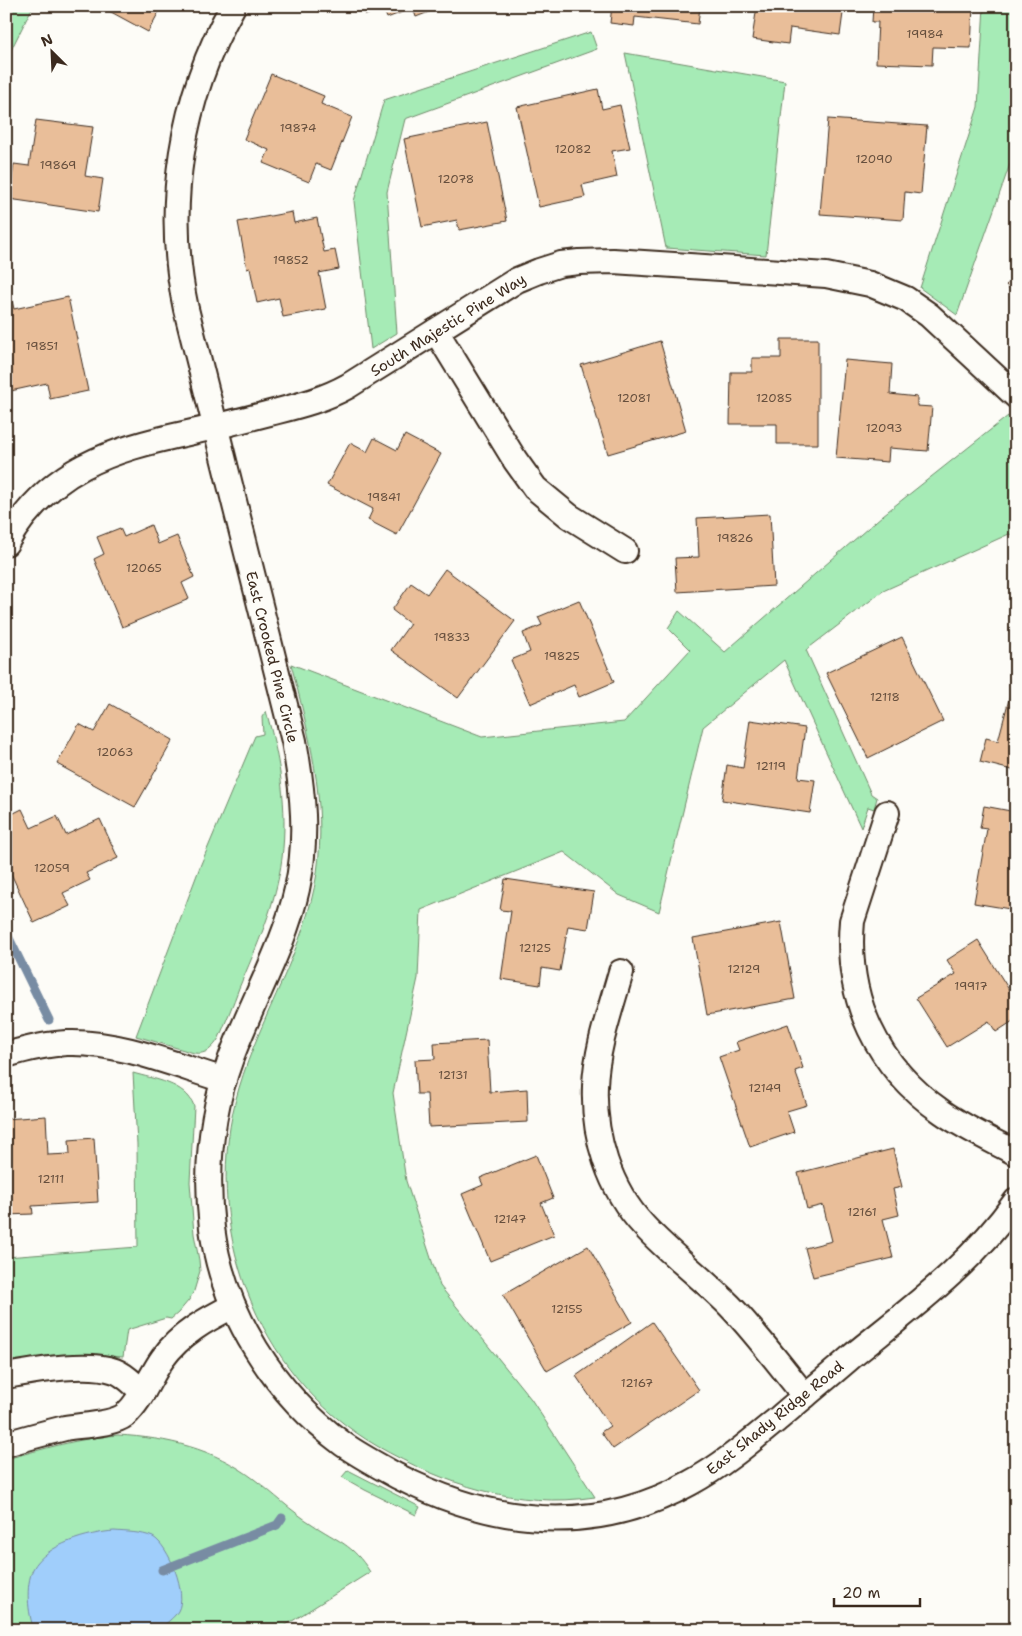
<svg xmlns="http://www.w3.org/2000/svg" width="1022" height="1636" font-family="'Shantell Sans',sans-serif">
	<style>
		.green { fill: #a6ebb6; stroke: #708a6a }
		.water { fill: #a0cefb; stroke: #788ca3 }
		.lines { fill: none; stroke-linecap: round; stroke-linejoin: round }
		.stream { stroke: #788ca3; stroke-width: 9 }
		.building { fill: #e9be99; stroke: #3b2a1e }
		.minor-casing { stroke: #3b2a1e; stroke-width: 28 }
		.minor { stroke: #fdfcf7; stroke-width: 24 }
		.labels { text-anchor: middle; dominant-baseline: central; stroke-width: 4; stroke-linejoin: round; paint-order: stroke }
		.number-label { font-size: 12px; fill: #664f3d }
		.street-label { font-size: 15px; fill: #3b2a1e; stroke: #fdfcf7 }
	</style>
	<rect width="100%" height="100%" fill="#fdfcf7"/>
	<filter id="ink" filterUnits="userSpaceOnUse"><feTurbulence type="fractalNoise" baseFrequency=".02" numOctaves="2"/><feDisplacementMap in="SourceGraphic" scale="10" xChannelSelector="R" yChannelSelector="G"/><feConvolveMatrix kernelMatrix="1 2 1 2 8 2 1 2 1" color-interpolation-filters="sRGB"/></filter>
	<g filter="url(#ink)">
		<g class="green">
			<polygon points="6,6 33,6 6,60"/>
			<polygon points="984,6 1016,6 1016,147 957,315 920,288 978,107"/>
			<polygon points="591,32 597,49 405,119 387,192 397,333 371,349 354,201 384,100"/>
			<polygon points="625,53 785,81 766,255 666,248"/>
			<path d="M 1008,416 L 1016,423 L 1016,536 L 1009,534 L 883,591 L 806,650 L 871,794 L 877,798 L 874,809 L 868,807 L 861,828 L 784,660 L 703,727 L 659,912 L 619,895 L 564,852 L 421,910 L 418,978 L 393,1093 L 406,1181 L 440,1286 L 531,1399 L 595,1497 C 517,1509 444,1484 377,1446 C 254,1375 199,1222 239,1088 C 261,1014 305,950 317,873 C 327,801 309,734 291,664 L 482,737 L 624,722 L 690,650 L 668,628 L 679,611 L 725,652 L 883,515 Z"/>
			<path d="M 266,711 C 280,759 288,808 282,858 C 276,904 257,946 239,988 C 233,1005 226,1021 219,1038 C 213,1048 206,1055 194,1053 L 136,1036 L 201,864 L 252,743 L 255,736 L 263,734 L 262,717 Z"/>
			<path d="M 133,1073 C 153,1079 186,1083 194,1106 L 190,1182 L 194,1234 L 199,1260 L 200,1271 L 194,1291 L 189,1300 L 178,1313 L 171,1319 L 166,1318 L 127,1330 L 123,1357 L 81,1354 L 51,1356 L 6,1365 L 6,1257 L 138,1247 L 137,1144 Z"/>
			<path d="M 118,1435 C 168,1438 213,1448 254,1479 C 274,1494 291,1511 312,1524 C 337,1541 353,1544 370,1572 L 278,1630 L 6,1630 L 6,1459 C 43,1449 79,1438 118,1435 Z"/>
			<polygon points="348,1470 420,1507 416,1515 365,1490 342,1477"/>
		</g>
		<path class="water" d="M 114,1531 C 127,1532 141,1532 153,1537 C 169,1546 188,1594 178,1611 C 174,1618 165,1624 158,1630 L 34,1630 C 28,1613 25,1586 33,1569 C 46,1544 89,1533 114,1531 Z"/>
		<g class="lines">
			<g class="stream">
				<polyline points="6,932 49,1020"/>
				<polyline points="162,1570 277,1525 282,1518"/>
			</g>
		</g>
		<g class="building">
			<polygon points="100,6 162,6 148,32"/>
			<polygon points="363,6 444,6 416,17 413,8 387,18 383,8 366,15"/>
			<polygon points="612,6 700,6 698,24 635,17 634,26 610,23"/>
			<polygon points="757,6 844,6 840,35 790,28 788,44 752,39"/>
			<polygon points="873,6 973,6 971,48 933,47 932,65 876,63 878,22 872,22"/>
			<polygon points="271,74 324,96 321,104 352,117 331,170 316,164 309,182 263,163 269,150 244,139"/>
			<polygon points="598,89 602,109 620,105 630,148 612,151 617,177 582,185 585,197 539,207 517,107"/>
			<polygon points="828,119 927,126 921,194 905,192 903,220 820,214"/>
			<polygon points="36,120 93,127 85,176 103,179 98,212 9,199 14,164 29,166"/>
			<polygon points="487,122 507,221 459,230 457,220 422,227 404,139"/>
			<polygon points="292,212 294,223 317,218 324,252 335,250 339,269 319,273 326,309 283,317 279,298 257,303 250,268 247,269 238,222"/>
			<polygon points="6,276 14,309 68,297 88,391 50,399 47,383 6,392"/>
			<polygon points="1016,277 1016,296 1006,285"/>
			<polygon points="781,339 818,339 818,444 777,444 777,424 730,424 731,372 752,372 752,358 781,358"/>
			<polygon points="660,341 686,431 608,454 581,365"/>
			<polygon points="845,360 892,364 890,394 917,397 917,406 932,407 928,451 889,448 888,462 836,458"/>
			<polygon points="405,435 441,454 397,535 368,520 373,509 327,485 350,443 367,452 374,438 397,450"/>
			<polygon points="770,514 774,586 677,592 675,558 699,557 697,518"/>
			<polygon points="151,525 158,544 177,536 194,577 182,583 189,599 122,627 94,559 104,554 97,537 120,528 124,537"/>
			<polygon points="445,569 515,621 458,698 391,650 410,624 392,610 411,583 427,594"/>
			<polygon points="579,600 614,682 579,697 574,685 530,704 511,660 530,652 523,633 542,625 538,617"/>
			<polygon points="902,637 943,721 868,758 826,673"/>
			<polygon points="1013,684 1016,685 1016,771 980,762 986,738 998,741"/>
			<polygon points="110,704 173,740 135,807 57,764 79,724 94,732"/>
			<polygon points="750,720 805,728 798,778 815,780 810,813 722,800 727,765 743,768"/>
			<polygon points="984,806 1016,812 1016,910 974,903 987,829 980,828"/>
			<polygon points="22,809 31,828 57,816 66,835 100,819 118,858 86,873 90,880 63,893 70,906 34,923 6,863 6,817"/>
			<polygon points="505,879 594,892 588,929 568,926 560,971 542,968 540,985 501,979 511,911 500,910"/>
			<polygon points="781,922 795,999 707,1015 693,938"/>
			<polygon points="978,940 1016,1001 1016,1019 996,1032 989,1021 947,1047 916,998 956,974 947,960"/>
			<polygon points="788,1024 803,1068 795,1071 807,1105 787,1111 794,1132 750,1147 719,1057 739,1050 736,1042"/>
			<polygon points="487,1040 490,1092 527,1089 528,1122 429,1127 427,1094 417,1094 415,1060 435,1059 434,1043"/>
			<polygon points="46,1116 48,1155 70,1154 69,1140 94,1138 98,1202 32,1206 33,1214 6,1215 6,1119"/>
			<polygon points="893,1149 902,1187 893,1189 899,1215 883,1219 893,1258 813,1277 805,1248 832,1241 823,1205 807,1209 798,1173"/>
			<polygon points="536,1155 553,1198 541,1203 554,1235 490,1261 462,1194 483,1185 480,1178"/>
			<polygon points="588,1246 632,1322 547,1371 503,1295"/>
			<polygon points="652,1322 699,1390 613,1449 601,1432 610,1426 576,1376"/>
		</g>
		<g class="lines">
			<g class="minor-casing">
				<g id="minor">
					<path d="M 233,6 C 181,98 164,206 186,309 L 294,741 C 303,791 308,839 297,889 C 284,948 252,1001 231,1058 C 211,1112 205,1170 212,1228 C 223,1313 274,1393 343,1444 C 360,1456 379,1466 397,1476 C 493,1525 593,1537 690,1483 C 722,1466 751,1441 779,1418 C 803,1397 827,1378 851,1357 C 910,1309 972,1264 1016,1201"/>
					<polyline points="436,331 515,460 535,488 569,516 625,551"/>
					<path d="M 6,543 C 48,469 110,450 188,433 C 215,427 243,420 270,413 C 297,406 323,400 348,386 L 517,280 L 539,271 L 561,264 L 579,262 L 613,261 L 826,275 L 870,284 L 906,299 L 929,315 L 1016,396"/>
					<path d="M 887,813 L 852,921 C 845,999 877,1067 942,1112 C 965,1128 991,1140 1016,1153"/>
					<path d="M 621,972 C 611,1008 596,1049 595,1086 C 593,1136 609,1189 644,1226 C 670,1254 702,1278 730,1306 C 757,1334 780,1366 805,1396"/>
					<path d="M 6,1055 C 26,1049 46,1044 67,1043 C 118,1041 175,1065 224,1080"/>
					<path d="M 6,1376 C 35,1371 87,1361 115,1371 C 126,1375 134,1385 143,1392"/>
					<path d="M 6,1444 C 26,1438 45,1433 65,1428 C 81,1425 112,1425 125,1415 C 142,1400 150,1376 163,1358 C 180,1334 207,1319 233,1306"/>
				</g>
			</g>
			<use href="#minor" class="minor"/>
		</g>
	</g>
	<g class="labels">
		<g class="number-label">
			<text x="925" y="34">19984</text>
			<text x="298" y="128">19874</text>
			<text x="573" y="149">12082</text>
			<text x="874" y="159">12090</text>
			<text x="58" y="165">19869</text>
			<text x="456" y="179">12078</text>
			<text x="291" y="260">19852</text>
			<text x="42" y="346">19851</text>
			<text x="634" y="398">12081</text>
			<text x="774" y="398">12085</text>
			<text x="884" y="428">12093</text>
			<text x="384" y="497">19841</text>
			<text x="735" y="538">19826</text>
			<text x="144" y="568">12065</text>
			<text x="452" y="637">19833</text>
			<text x="562" y="656">19825</text>
			<text x="885" y="697">12118</text>
			<text x="115" y="752">12063</text>
			<text x="771" y="766">12119</text>
			<text x="52" y="868">12059</text>
			<text x="535" y="948">12125</text>
			<text x="744" y="969">12129</text>
			<text x="971" y="986">19917</text>
			<text x="453" y="1075">12131</text>
			<text x="765" y="1088">12149</text>
			<text x="51" y="1179">12111</text>
			<text x="862" y="1212">12161</text>
			<text x="510" y="1219">12147</text>
			<text x="567" y="1309">12155</text>
			<text x="637" y="1383">12167</text>
		</g>
		<g class="street-label">
			<text transform="translate(448 325) rotate(-32)">South Majestic Pine Way</text>
			<text transform="translate(272 657) rotate(76)">East Crooked Pine Circle</text>
			<text transform="translate(775 1418) rotate(-39)">East Shady Ridge Road</text>
		</g>
	</g>
	<rect width="1022" height="1636" fill="none" stroke="#fdfcf7" stroke-width="25"/>
	<rect x="12" y="12" width="997" height="1611" fill="none" stroke="#3b2a1e" stroke-width="2" filter="url(#ink)"/>
	<g transform="translate(52 52) rotate(336)" stroke="#fdfcf7" stroke-width="4" paint-order="stroke">
	<path d="M0-4L9 19L0 12L-9 19Z" fill="#3b2a1e"/>
	<text y="-8" font-size="14" font-weight="bold" text-anchor="middle" fill="#3b2a1e">N</text>
	</g>
	<path d="M834 1598v8h86v-8" fill="none" stroke="#3b2a1e" stroke-width="2.5"/>
	<text x="842" y="1598" font-size="15" fill="#3b2a1e" stroke="#fdfcf7" stroke-width="4" paint-order="stroke">20 m</text>
</svg>
